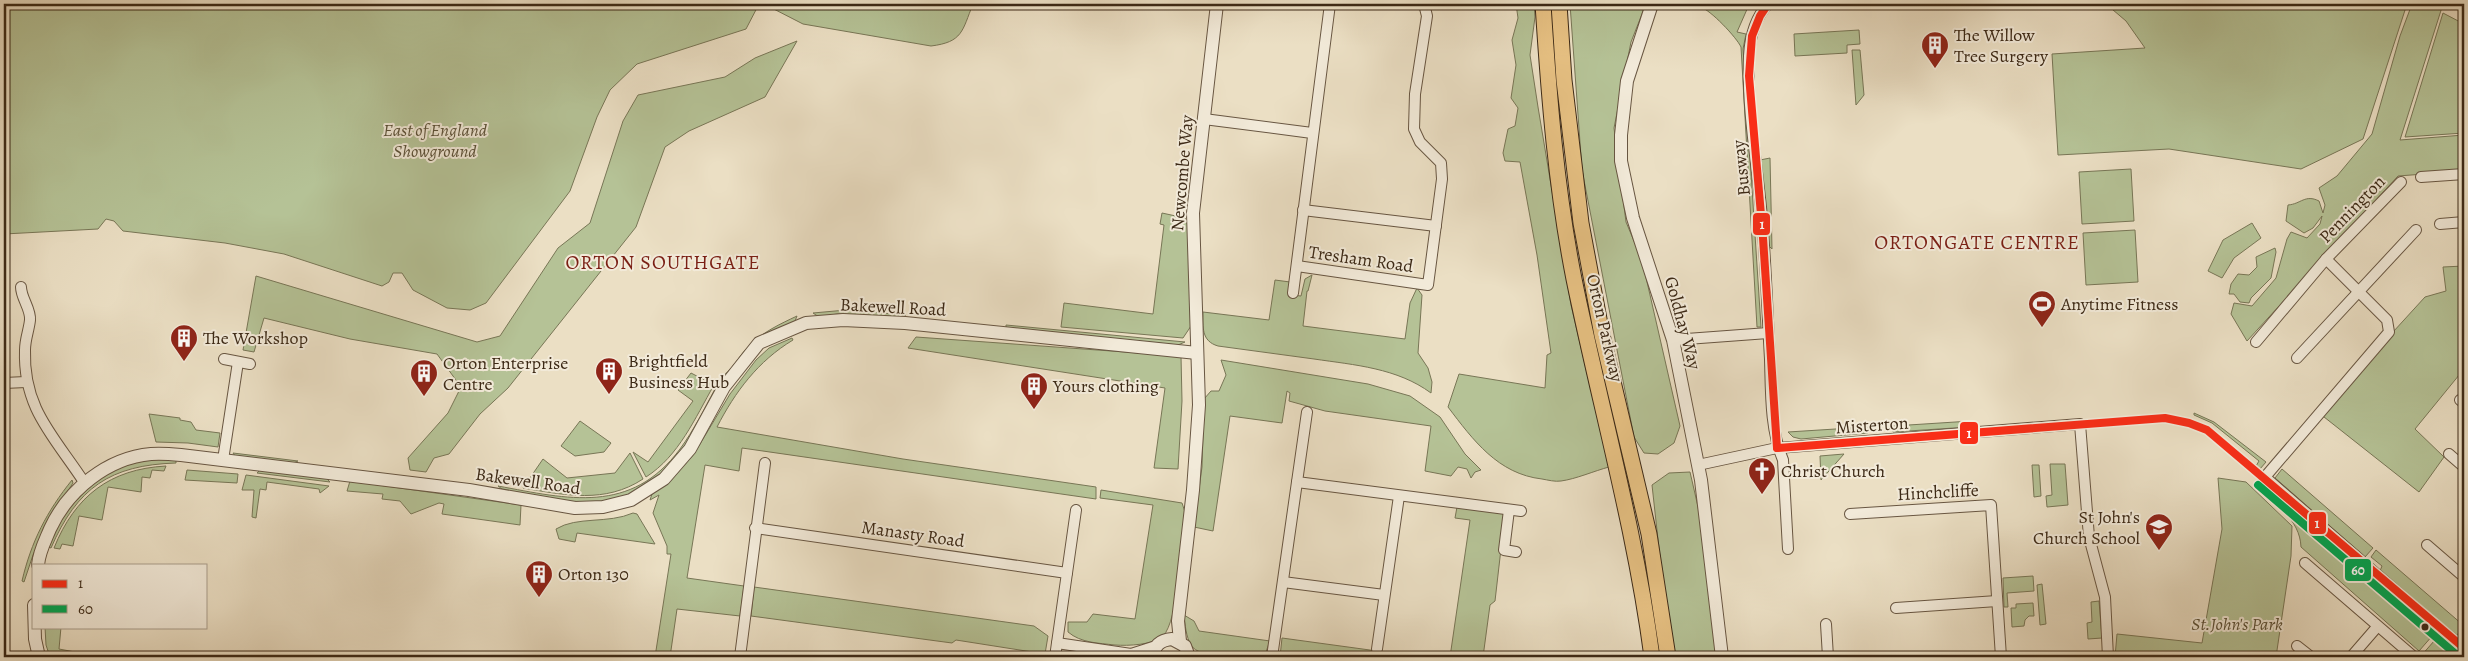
<svg xmlns="http://www.w3.org/2000/svg" width="2468" height="661" font-family="Alegreya,serif">
	<style>
		.green { fill: #b5c296; stroke: #787656 }
		.lines { fill: none; stroke-linecap: round; stroke-linejoin: round }
		.minor-casing { stroke: #685642; stroke-width: 12 }
		.tertiary-casing { stroke: #685642; stroke-width: 14 }
		.primary-casing { stroke: #3c2916; stroke-width: 17 }
		.minor { stroke: #f2ead9; stroke-width: 10 }
		.tertiary { stroke: #f2ead9; stroke-width: 12 }
		.primary { stroke: #e6c082; stroke-width: 15 }
		.bus-1-casing { stroke: #f2ead9; stroke-width: 11 }
		.bus-2-casing { stroke: #f2ead9; stroke-width: 11 }
		.bus-1 { stroke: #f92e18; stroke-width: 8 }
		.bus-2 { stroke: #00a651; stroke-width: 8 }
		.bus-dot { fill: #3c2916; stroke: #f2ead9; stroke-width: 2 }
		.labels { text-anchor: middle; dominant-baseline: central; stroke-width: 4; stroke-linejoin: round; paint-order: stroke }
		.poi-label { font-size: 18px; fill: #3c2916; stroke: #f2ead9; text-anchor: start }
		.park-label { font-size: 18px; font-style: italic; fill: #5a4f36; stroke: #f2ead9 }
		.street-label { font-size: 18px; fill: #3c2916; stroke: #f2ead9 }
		.quarter-label { font-size: 20px; letter-spacing: 1px; fill: #7a1f14; stroke: #f2ead9 }
		.line-badge { stroke: #f2ead9; stroke-width: 2 }
		.badge-label { font-size: 14px; text-anchor: middle; font-weight: bold; fill: #fff }
	</style>
	<rect width="100%" height="100%" fill="#ebdfc4"/>
	<filter id="stains"><feTurbulence type="fractalNoise" baseFrequency=".004" numOctaves="4"/><feColorMatrix values="0 0 0 0 .2 0 0 0 0 .09 0 0 0 0 .02 0 0 0 .5 -.17"/></filter>
	<radialGradient id="worn" r=".72"><stop offset=".6" stop-color="#630" stop-opacity="0"/><stop offset="1" stop-color="#630" stop-opacity=".3"/></radialGradient>
	<g class="green">
		<polygon points="4,4 759,4 746,29 637,64 610,90 597,117 570,191 486,303 470,310 447,308 413,290 402,273 393,273 389,282 382,286 284,254 225,243 123,231 114,221 106,219 98,229 4,234"/>
		<path d="M 764,4 L 973,4 C 962,31 963,42 931,46 L 803,24 Z"/>
		<path d="M 1516,4 L 1534,4 L 1535,17 L 1530,55 L 1538,107 L 1571,305 L 1609,467 C 1594,471 1576,479 1561,481 C 1555,482 1548,480 1542,479 C 1498,474 1473,440 1448,407 L 1459,374 L 1545,388 L 1547,355 L 1551,353 L 1537,255 L 1520,162 L 1505,161 L 1503,153 L 1508,129 L 1515,126 L 1518,108 L 1511,98 L 1516,65 L 1512,40 L 1518,18 Z"/>
		<polygon points="1570,4 1646,4 1631,42 1614,128 1626,222 1642,260 1680,426 1674,443 1658,454 1644,453 1634,437 1582,170"/>
		<path d="M 1681,4 L 1744,4 L 1748,7 L 1737,32 L 1746,34 L 1743,49 L 1761,327 L 1757,327 L 1741,47 C 1737,38 1710,9 1700,7 C 1692,6 1689,8 1681,4 Z"/>
		<polygon points="2106,4 2407,4 2363,139 2301,169 2169,149 2058,155 2052,54 2145,48 2126,21"/>
		<path d="M 2412,4 L 2443,4 L 2400,140 L 2464,135 L 2464,171 L 2398,176 L 2247,341 L 2231,314 L 2234,303 L 2252,306 L 2276,278 L 2287,239 L 2291,232 L 2307,238 L 2320,224 L 2322,216 L 2313,228 L 2304,233 L 2286,221 L 2288,205 C 2301,204 2305,194 2319,201 L 2323,213 L 2325,205 L 2319,188 L 2337,176 L 2372,134 L 2400,36 Z"/>
		<polygon points="2443,13 2464,24 2464,133 2405,137"/>
		<polygon points="1859,30 1860,44 1847,45 1847,53 1795,56 1794,34"/>
		<polygon points="797,41 765,97 689,131 665,147 636,227 508,388 480,414 449,454 434,458 426,472 410,470 408,458 448,413 461,387 437,354 350,339 264,318 254,352 243,350 256,276 477,342 500,336 558,248 590,223 623,121 638,95 725,77 755,58"/>
		<polygon points="1860,50 1864,95 1856,105 1852,50"/>
		<polygon points="1770,158 1772,249 1767,244 1760,160"/>
		<polygon points="2131,169 2134,221 2082,224 2079,172"/>
		<polygon points="1162,213 1185,218 1188,226 1191,326 1183,338 1061,327 1064,303 1153,314 1164,225 1160,224"/>
		<polygon points="2252,223 2261,238 2234,258 2222,278 2208,271 2223,240"/>
		<polygon points="2135,230 2138,282 2086,285 2083,233"/>
		<polygon points="2275,248 2276,252 2271,278 2251,298 2249,303 2240,302 2234,294 2229,294 2231,284 2238,274 2249,275 2257,267 2256,257"/>
		<polygon points="2464,266 2464,369 2415,429 2444,457 2419,492 2319,413 2425,297 2446,291 2443,267"/>
		<path d="M 1312,275 L 1308,291 L 1307,291 L 1303,326 L 1405,339 L 1410,303 L 1417,288 L 1422,295 L 1418,353 L 1428,368 L 1432,382 L 1431,393 C 1397,368 1355,365 1314,359 C 1282,355 1250,350 1218,346 C 1201,341 1203,327 1203,312 L 1269,320 L 1275,280 L 1290,282 L 1291,295 L 1301,296 L 1305,279 Z"/>
		<polygon points="846,310 906,315 902,317 837,314 819,317 813,313"/>
		<path d="M 797,316 L 795,321 L 729,374 L 721,377 C 733,370 739,355 750,345 C 763,332 780,324 797,316 Z"/>
		<polygon points="1006,325 1185,342 1178,345 1006,328"/>
		<polygon points="916,337 1181,356 1182,401 1178,469 1154,468 1165,388 908,348"/>
		<path d="M 792,338 L 793,340 C 758,361 735,392 717,427 L 903,459 L 1096,487 L 1096,499 L 742,448 L 739,471 L 705,465 L 687,578 L 744,586 L 740,616 L 677,609 L 670,657 L 655,657 L 671,554 L 667,554 L 667,546 L 653,513 L 659,495 L 650,500 L 652,494 L 669,482 L 694,454 L 730,394 L 756,360 L 769,348 Z"/>
		<polygon points="1221,360 1368,384 1410,396 1440,417 1465,454 1481,470 1475,472 1471,478 1467,469 1458,467 1451,476 1425,471 1431,426 1325,411 1289,401 1290,393 1287,391 1282,423 1230,416 1213,531 1194,527 1202,467 1204,399 1211,391 1219,391 1226,375"/>
		<path d="M 691,373 L 714,385 C 695,418 679,456 646,477 L 633,452 L 648,462 L 693,401 L 678,390 Z"/>
		<path d="M 715,389 L 716,395 C 685,452 656,504 582,503 C 557,503 530,495 506,492 L 498,486 C 568,499 631,515 680,449 C 694,430 704,409 715,389 Z"/>
		<polygon points="2194,413 2214,422 2266,462 2260,469 2256,466 2259,461 2212,423 2194,415"/>
		<polygon points="149,414 180,418 180,420 191,422 196,430 220,433 218,447 188,443 156,442"/>
		<polygon points="580,421 611,443 604,452 575,456 561,446"/>
		<polygon points="1971,421 1969,427 1893,432 1893,426"/>
		<polygon points="1867,427 1868,433 1801,439 1793,437 1788,432"/>
		<polygon points="233,453 298,461 293,463 235,456"/>
		<path d="M 630,453 L 643,479 C 605,504 565,495 523,488 L 543,459 L 567,478 L 615,473 Z"/>
		<polygon points="1844,454 1821,480 1820,456"/>
		<path d="M 151,458 L 176,460 L 176,463 C 110,465 77,488 51,548 L 46,546 L 59,518 L 95,481 L 117,468 Z"/>
		<polygon points="2050,464 2065,464 2068,505 2047,507 2046,496 2052,495"/>
		<polygon points="2032,465 2039,465 2041,496 2034,497"/>
		<path d="M 166,466 L 164,471 L 152,470 L 150,478 L 142,477 L 141,492 L 108,487 L 102,520 L 79,516 L 73,546 L 62,544 L 60,549 L 54,548 C 75,496 110,469 166,466 Z"/>
		<polygon points="2282,469 2373,548 2365,557 2275,478"/>
		<polygon points="187,470 238,474 237,483 185,480"/>
		<polygon points="260,470 325,477 330,482 257,473"/>
		<polygon points="1690,472 1713,572 1722,657 1671,657 1652,485 1669,473"/>
		<polygon points="246,475 329,486 320,493 319,489 267,482 266,490 260,489 256,518 252,517 254,490 242,490"/>
		<polygon points="2218,478 2246,482 2292,526 2291,556 2276,657 2115,657 2117,634 2202,643 2222,529"/>
		<path d="M 2260,478 L 2342,551 L 2425,620 L 2422,624 L 2433,635 L 2419,651 L 2301,547 C 2300,519 2274,503 2255,484 Z"/>
		<path d="M 72,480 L 73,483 L 51,517 L 33,555 L 24,582 L 22,581 C 31,542 47,511 72,480 Z"/>
		<polygon points="350,481 521,505 520,525 442,514 444,504 439,503 411,514 400,501 382,499 383,494 347,491"/>
		<path d="M 1101,490 L 1182,503 L 1186,515 C 1183,538 1178,622 1163,636 C 1153,645 1128,646 1115,645 C 1098,643 1081,643 1068,632 L 1068,622 L 1087,622 L 1093,614 L 1135,619 L 1153,505 L 1100,498 Z"/>
		<polygon points="1457,507 1505,514 1495,601 1490,605 1483,657 1450,657 1470,520 1455,518"/>
		<path d="M 633,513 L 637,514 L 655,544 L 577,533 L 575,542 L 559,539 L 556,529 C 577,516 608,524 633,513 Z"/>
		<polygon points="2376,550 2463,625 2464,631 2456,635 2380,571 2382,566 2371,557"/>
		<polygon points="2033,576 2034,591 2007,593 2008,607 2004,607 2003,578"/>
		<polygon points="2042,584 2046,624 2040,625 2037,585"/>
		<polygon points="754,587 1034,626 1048,636 1045,654 956,640 952,643 751,616"/>
		<polygon points="2099,601 2102,638 2088,639 2087,623 2092,622 2091,602"/>
		<polygon points="2033,603 2034,616 2029,616 2025,620 2024,626 2012,627 2011,608 2016,608 2016,604"/>
		<path d="M 1184,615 L 1194,621 L 1199,631 L 1270,641 L 1264,657 C 1248,657 1199,660 1191,645 C 1186,637 1185,624 1184,615 Z"/>
		<polygon points="45,627 61,627 59,649 75,652 74,657 50,657 46,645"/>
		<polygon points="2442,632 2464,650 2464,657 2420,657"/>
		<polygon points="1282,638 1421,657 1280,657"/>
	</g>
	<g class="lines">
		<g class="minor-casing">
			<g id="minor">
				<path d="M 1768,4 C 1755,18 1750,38 1749,56 C 1747,106 1756,158 1761,207 C 1766,258 1767,309 1770,359 C 1771,391 1770,430 1783,460 L 1788,549"/>
				<polyline points="1204,119 1312,133"/>
				<polyline points="2421,177 2464,174"/>
				<polyline points="1303,210 1436,226"/>
				<polyline points="2440,224 2464,222"/>
				<polyline points="2326,259 2387,320 2389,332 2265,477 2434,624 2464,648"/>
				<polyline points="1297,266 1428,285 1442,179 1441,163 1420,142 1414,129 1415,94 1427,16 1424,4"/>
				<path d="M 21,287 C 21,298 31,309 30,320 C 29,330 25,339 25,350 C 23,409 54,436 84,482"/>
				<polyline points="1293,293 1330,4"/>
				<polyline points="1673,340 1768,333"/>
				<polyline points="2256,342 2326,259 2401,182"/>
				<polyline points="2297,358 2416,230"/>
				<polyline points="224,359 250,364"/>
				<polyline points="4,383 26,382"/>
				<polyline points="2460,400 2464,403"/>
				<polyline points="2449,454 2464,467"/>
				<polyline points="223,460 238,362"/>
				<polyline points="1698,465 1777,448 2080,424 2089,537 2105,597 2108,657"/>
				<polyline points="1297,482 1521,511"/>
				<polyline points="1509,510 1504,550 1516,552"/>
				<polyline points="1850,514 1991,505 2001,657"/>
				<polyline points="755,528 1067,573"/>
				<polyline points="2427,545 2464,577"/>
				<polyline points="2305,563 2414,657"/>
				<polyline points="1283,582 1384,595"/>
				<polyline points="1896,608 1997,601"/>
				<polyline points="1826,624 1828,657"/>
				<polyline points="1057,643 1131,654 1140,657"/>
				<polyline points="2297,646 2311,657"/>
				<polyline points="1377,649 1399,496"/>
				<polyline points="1131,654 1156,646"/>
				<polyline points="740,657 765,463"/>
				<polyline points="1055,657 1076,510"/>
				<polyline points="1272,657 1307,412"/>
				<polyline points="2351,657 2377,627"/>
			</g>
		</g>
		<g class="tertiary-casing">
			<g id="tertiary">
				<polyline points="1652,4 1627,81 1621,135 1621,161 1633,218 1673,340 1701,480 1722,657"/>
				<path d="M 38,565 C 39,552 45,541 50,529 C 68,490 107,458 151,454 C 161,453 171,454 181,455 L 469,490 L 575,508 L 603,507 L 631,500 L 664,479 L 690,449 L 724,387 L 759,343 L 806,323 L 843,320 L 905,323 L 1197,353"/>
				<polyline points="34,605 35,639 39,657"/>
				<polyline points="1180,641 1178,621 1193,490 1199,405 1193,213 1217,4"/>
				<path d="M 1153,657 C 1154,646 1160,640 1172,639 L 1185,646 L 1189,657"/>
			</g>
		</g>
		<g class="primary-casing">
			<g id="primary">
				<path d="M 1543,4 C 1549,96 1556,188 1574,279 C 1600,406 1635,528 1652,657"/>
				<polyline points="1559,4 1564,80 1581,223 1602,335 1649,534 1668,657"/>
			</g>
		</g>
		<use href="#minor" class="minor"/>
		<use href="#tertiary" class="tertiary"/>
		<use href="#primary" class="primary"/>
		<g class="bus-1-casing">
			<g id="bus-1">
				<polyline points="1768,4 1760,16 1752,36 1749,76 1763,238 1777,448"/>
				<polyline points="1777,448 2165,418 2189,423 2207,430 2464,648"/>
			</g>
		</g>
		<g class="bus-2-casing">
			<polyline id="bus-2" points="2258,485 2458,656"/>
		</g>
		<use href="#bus-1" class="bus-1"/>
		<use href="#bus-2" class="bus-2"/>
	</g>
	<defs>
		<g id="building-pin" transform="scale(1.4375)"><path d="M0 17L-7.5 6A9.5 9.5 0 1 1 7.5 6Z" fill="#8f2418" stroke="#f2ead9"/><path d="M-4-6H4V6H1V3H-1V6H-4ZM-2.5-4.3h1.7v1.8h-1.7ZM.8-4.3h1.7v1.8H.8ZM-2.5-1h1.7V.8h-1.7ZM.8-1h1.7V.8H.8Z" fill="#fff"/></g>
		<g id="stadium-pin" transform="scale(1.4375)"><path d="M0 17L-7.5 6A9.5 9.5 0 1 1 7.5 6Z" fill="#8f2418" stroke="#f2ead9"/><path d="M0-5a6.5 5 0 1 0 0 10a6.5 5 0 1 0 0-10ZM-3.5-1.8h7v3.6h-7Z" fill="#fff"/></g>
		<g id="church-pin" transform="scale(1.4375)"><path d="M0 17L-7.5 6A9.5 9.5 0 1 1 7.5 6Z" fill="#8f2418" stroke="#f2ead9"/><path d="M-1.2-6h2.4v3.5h3.3v2.4h-3.3V6h-2.4V-.1h-3.3v-2.4h3.3Z" fill="#fff"/></g>
		<g id="school-pin" transform="scale(1.4375)"><path d="M0 17L-7.5 6A9.5 9.5 0 1 1 7.5 6Z" fill="#8f2418" stroke="#f2ead9"/><path d="M0-5L7-2L0 1L-7-2ZM-4 1L0 2.5L4 1V4Q0 6-4 4Z" fill="#fff"/></g>
	</defs>
	<g fill-rule="evenodd">
		<use href="#building-pin" x="1935" y="45"/>
		<use href="#stadium-pin" x="2042" y="304"/>
		<use href="#building-pin" x="184" y="338"/>
		<use href="#building-pin" x="609" y="371"/>
		<use href="#building-pin" x="424" y="373"/>
		<use href="#building-pin" x="1034" y="386"/>
		<use href="#church-pin" x="1762" y="471"/>
		<use href="#school-pin" x="2159" y="527"/>
		<use href="#building-pin" x="539" y="574"/>
	</g>
	<circle class="bus-dot" cx="2425" cy="627" r="4.5"/>
	<g class="labels">
		<g class="poi-label">
			<text x="1954" y="35">The Willow<tspan x="1954" dy="21">Tree Surgery</tspan></text>
			<text x="2061" y="304">Anytime Fitness</text>
			<text x="203" y="338">The Workshop</text>
			<text x="628" y="361">Brightfield<tspan x="628" dy="21">Business Hub</tspan></text>
			<text x="443" y="363">Orton Enterprise<tspan x="443" dy="21">Centre</tspan></text>
			<text x="1053" y="386">Yours clothing</text>
			<text x="1781" y="471">Christ Church</text>
			<text x="2140" y="517" text-anchor="end">St John's<tspan x="2140" dy="21">Church School</tspan></text>
			<text x="558" y="574">Orton 130</text>
		</g>
		<g class="park-label">
			<text x="435" y="130">East of England<tspan x="435" dy="21">Showground</tspan></text>
			<text x="2237" y="624">St.John's Park</text>
		</g>
		<g class="street-label">
			<text transform="translate(1741 168) rotate(-96)">Busway</text>
			<text transform="translate(1182 173) rotate(-85)">Newcombe Way</text>
			<text transform="translate(2352 209) rotate(-46)">Pennington</text>
			<text transform="translate(1361 259) rotate(8)">Tresham Road</text>
			<text transform="translate(893 307) rotate(3)">Bakewell Road</text>
			<text transform="translate(1683 323) rotate(75)">Goldhay Way</text>
			<text transform="translate(1605 328) rotate(77)">Orton Parkway</text>
			<text transform="translate(1872 425) rotate(-4)">Misterton</text>
			<text transform="translate(528 481) rotate(8)">Bakewell Road</text>
			<text transform="translate(1938 492) rotate(-3)">Hinchcliffe</text>
			<text transform="translate(913 534) rotate(8)">Manasty Road</text>
		</g>
		<g class="quarter-label">
			<text x="1977" y="242">ORTONGATE CENTRE</text>
			<text x="663" y="262">ORTON SOUTHGATE</text>
		</g>
	</g>
	<g class="line-badge">
		<rect x="1752" y="212" width="19" height="24" rx="5" fill="#f92e18"/>
		<rect x="1959" y="421" width="20" height="24" rx="5" fill="#f92e18"/>
		<rect x="2308" y="511" width="19" height="24" rx="5" fill="#f92e18"/>
		<rect x="2344" y="558" width="28" height="24" rx="5" fill="#00a651"/>
	</g>
	<g class="badge-label">
		<text x="1762" y="229">1</text>
		<text x="1969" y="438">1</text>
		<text x="2317" y="528">1</text>
		<text x="2358" y="575">60</text>
	</g>
	<rect width="2468" height="661" fill="none" stroke="#ebdfc4" stroke-width="20"/>
	<rect x="5" y="5" width="2458" height="651" fill="none" stroke="#3c2916" stroke-width="2.5"/>
	<rect x="10" y="10" width="2448" height="641" fill="none" stroke="#3c2916"/>
	<rect x="32" y="564" width="175" height="65" fill="#f2ead9" stroke="#a99d8b"/>
	<rect x="42" y="580" width="25" height="8" fill="#f92e18" stroke="#a99d8b"/>
	<text x="78" y="588" font-size="15" fill="#3c2916">1</text>
	<rect x="42" y="605" width="25" height="8" fill="#00a651" stroke="#a99d8b"/>
	<text x="78" y="614" font-size="15" fill="#3c2916">60</text>
	<rect width="100%" height="100%" filter="url(#stains)"/>
	<rect width="100%" height="100%" fill="url(#worn)"/>
</svg>
